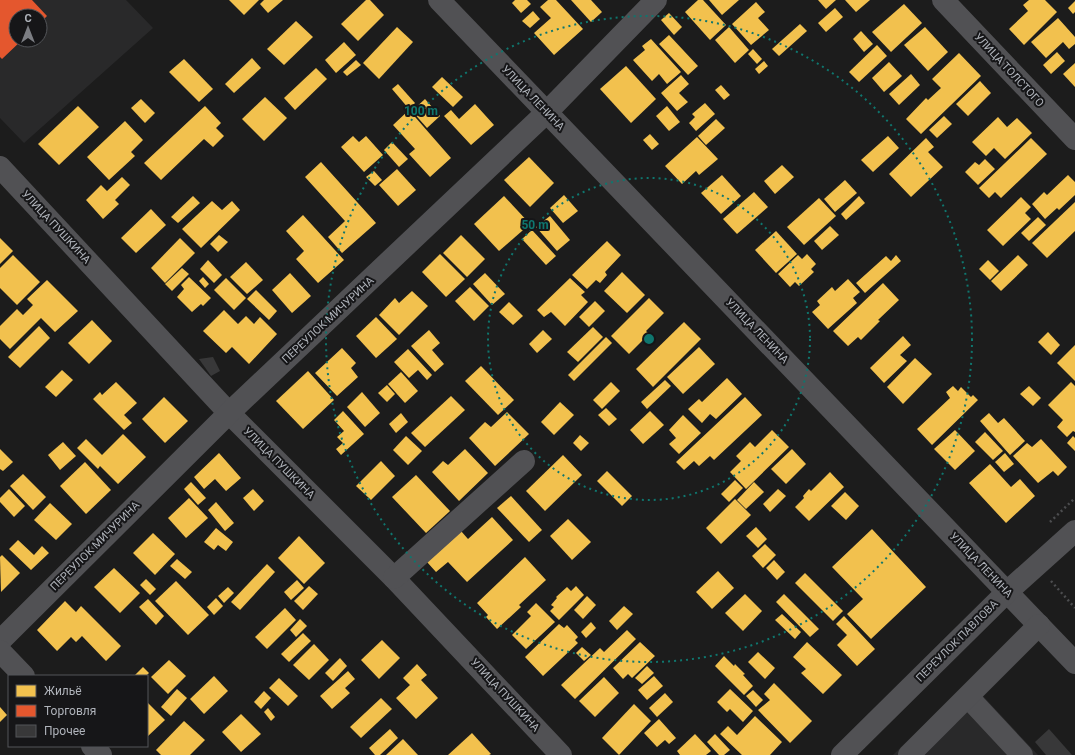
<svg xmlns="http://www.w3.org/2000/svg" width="1075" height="755" font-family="Roboto,sans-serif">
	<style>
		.built { fill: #29292a; fill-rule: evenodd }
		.homes { fill: #f2c14e }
		.shops { fill: #e4572e }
		.building { fill: #383839 }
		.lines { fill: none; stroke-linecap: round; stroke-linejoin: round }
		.path { stroke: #4c4d4f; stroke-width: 2.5; stroke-dasharray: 2 3; stroke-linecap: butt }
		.minor { stroke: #515154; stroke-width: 22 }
		.ring { fill: none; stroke: #0f766e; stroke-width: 2; stroke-dasharray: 2 4 }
		.labels { text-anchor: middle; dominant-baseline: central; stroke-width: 4; stroke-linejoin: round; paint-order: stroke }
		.street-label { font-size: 11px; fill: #afb3ba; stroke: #161618 }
		.centre { fill: #0f766e; stroke: #161618; stroke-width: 2 }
		.ring-label { font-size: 12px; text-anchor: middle; font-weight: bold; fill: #0f766e; stroke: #161618; stroke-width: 4; stroke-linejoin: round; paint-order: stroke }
	</style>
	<rect width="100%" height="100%" fill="#1c1c1c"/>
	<g class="built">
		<path d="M 0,0 L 126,0 L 153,28 L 24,143 L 0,118 ZM 16,16 L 40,16 L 40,40 L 16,40 Z"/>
		<polygon points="969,681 1038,755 893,755"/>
	</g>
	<g class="homes">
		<polygon points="229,0 259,0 244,15"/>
		<polygon points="264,0 283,0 268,13 260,4"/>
		<polygon points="366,0 370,0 384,15 358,41 341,24"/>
		<polygon points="515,0 527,0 531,4 521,13 512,3"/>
		<polygon points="548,0 556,0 583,29 554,55 534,33 551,18 540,7"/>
		<polygon points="571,0 591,0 602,12 591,22"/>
		<polygon points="698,0 703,0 726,25 710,40 685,12"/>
		<polygon points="709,0 739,0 722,15"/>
		<polygon points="818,0 836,0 826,9"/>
		<polygon points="845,0 870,0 856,12"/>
		<polygon points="1029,0 1045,0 1057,12 1024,45 1009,29 1028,11 1023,5"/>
		<polygon points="1075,1 1075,12 1073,14 1068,8"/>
		<polygon points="756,2 765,12 758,18 769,30 751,45 732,24"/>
		<polygon points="904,4 922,23 891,52 872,32"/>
		<polygon points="835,8 843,17 826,32 818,23"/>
		<polygon points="533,11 540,19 530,28 522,21"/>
		<polygon points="669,13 682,27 674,35 661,20"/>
		<polygon points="1058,18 1075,37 1075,44 1069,49 1063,42 1046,58 1031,42"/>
		<polygon points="296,21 313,37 284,65 267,49"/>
		<polygon points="800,24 807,31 779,56 772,49"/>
		<polygon points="397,27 413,42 379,79 363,63"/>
		<polygon points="729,27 749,50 735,63 715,40"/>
		<polygon points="925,27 948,52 928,71 904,45"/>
		<polygon points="861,31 873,44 864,52 853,39"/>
		<polygon points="669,35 698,66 688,75 659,44"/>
		<polygon points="651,39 681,72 667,84 659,74 652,81 633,60 645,50 642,46"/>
		<polygon points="344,42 356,55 336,73 325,60"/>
		<polygon points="877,45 887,56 859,82 849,72"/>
		<polygon points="753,49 762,59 757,64 748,54"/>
		<polygon points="1057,52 1065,61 1051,74 1043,65"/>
		<polygon points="959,53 981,76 921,134 906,119 926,98 928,100 941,88 932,79"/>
		<polygon points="252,58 261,68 234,93 225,84"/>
		<polygon points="184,59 213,89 199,102 169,72"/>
		<polygon points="356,60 361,65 347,76 343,72"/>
		<polygon points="764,61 768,66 759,74 755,69"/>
		<polygon points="889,62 902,76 884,92 872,78"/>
		<polygon points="1075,63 1075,87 1063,74"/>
		<polygon points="626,66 656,99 631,123 600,89"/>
		<polygon points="316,68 327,79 295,110 284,98"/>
		<polygon points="911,74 920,85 899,105 889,94"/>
		<polygon points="681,75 689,84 679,93 688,102 677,111 661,93"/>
		<polygon points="442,77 463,97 453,107 432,87"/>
		<polygon points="980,81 991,93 968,116 956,104"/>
		<polygon points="398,84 415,103 409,109 392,89"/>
		<polygon points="721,85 730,95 724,100 715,90"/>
		<polygon points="265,97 287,118 264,141 242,119"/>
		<polygon points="141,99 155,113 145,123 131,108"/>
		<polygon points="425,99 440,116 427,128 412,111"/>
		<polygon points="705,103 715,114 696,131 689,123 695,117 692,114"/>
		<polygon points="475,104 494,125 471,145 444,116 451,110 459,119"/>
		<polygon points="78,106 99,127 59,165 38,144"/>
		<polygon points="205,106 221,123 216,128 224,136 213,147 204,139 161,180 144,163"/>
		<polygon points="667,106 680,122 669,131 656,116"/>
		<polygon points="409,110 451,158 430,177 409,154 415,149 393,125"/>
		<polygon points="944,116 952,124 937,138 929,130"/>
		<polygon points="998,117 1007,127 1017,118 1032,133 1005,159 994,148 986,156 972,142"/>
		<polygon points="716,119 725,128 706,145 698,136"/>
		<polygon points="125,121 143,140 131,152 135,156 109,180 87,157"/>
		<polygon points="650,134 659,144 652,150 643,140"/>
		<polygon points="353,136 359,142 366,136 383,155 364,172 341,147"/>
		<polygon points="888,136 899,148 873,172 861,160"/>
		<polygon points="697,137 718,159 699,175 696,171 682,184 665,166"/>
		<polygon points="926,138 934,147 928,152 943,167 911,197 889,174"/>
		<polygon points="1031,138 1047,154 1001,198 995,192 989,198 979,188"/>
		<polygon points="392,142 408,159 399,167 384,150"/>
		<polygon points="529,157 554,183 530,207 504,180"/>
		<polygon points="985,159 995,169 978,185 965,172 975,162 979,165"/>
		<polygon points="321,162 376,223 342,253 328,237 345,221 305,177"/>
		<polygon points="782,165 794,177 775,194 764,181"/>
		<polygon points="397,169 416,190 398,206 379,185"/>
		<polygon points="374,171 382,180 375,186 366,177"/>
		<polygon points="722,175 741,196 721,214 701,193"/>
		<polygon points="1068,175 1075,182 1075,195 1059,210 1057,208 1045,219 1032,204 1044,192 1047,195"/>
		<polygon points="122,177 130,185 115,200 119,204 103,219 86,200 101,185 107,191"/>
		<polygon points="845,180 857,193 835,212 824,199"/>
		<polygon points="754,192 768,207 737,234 723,219"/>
		<polygon points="564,195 578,211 563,223 550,208"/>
		<polygon points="193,196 200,203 178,223 171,217"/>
		<polygon points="504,196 530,224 499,251 474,224"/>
		<polygon points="859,196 865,203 846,220 841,214"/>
		<polygon points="1021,197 1031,207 1025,213 1031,219 1003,246 987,230"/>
		<polygon points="819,198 836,216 804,245 787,227"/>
		<polygon points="212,201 222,210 232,201 240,210 201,248 182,229"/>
		<polygon points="1075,202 1075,231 1047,258 1032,243"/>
		<polygon points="151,209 166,225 136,253 121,238"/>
		<polygon points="303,215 344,260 318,283 296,259 304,251 286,231"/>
		<polygon points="550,216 570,240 557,251 536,227"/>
		<polygon points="1038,217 1046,225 1029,241 1021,233"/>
		<polygon points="830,226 839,235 822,250 814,241"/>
		<polygon points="532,230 556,256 546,265 522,239"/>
		<polygon points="776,231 797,254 776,273 755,250"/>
		<polygon points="219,235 228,242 218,252 210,244"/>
		<polygon points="461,235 485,259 467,277 443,253"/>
		<polygon points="0,238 13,251 0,264"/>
		<polygon points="180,238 195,253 165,283 151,268"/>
		<polygon points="607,241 621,255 605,272 607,275 600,283 596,280 587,289 572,275"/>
		<polygon points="440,254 465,279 446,297 422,272"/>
		<polygon points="807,254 816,264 811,269 814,272 799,286 795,282 790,287 778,274 798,255 802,259"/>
		<polygon points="13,255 40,282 17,305 0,288 0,268"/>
		<polygon points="896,255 901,261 865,293 856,283 886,256 891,261"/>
		<polygon points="1018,255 1028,265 1001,291 991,281"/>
		<polygon points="208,260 222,275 214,283 200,269"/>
		<polygon points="988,260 999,271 990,280 979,269"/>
		<polygon points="246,262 263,280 247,294 230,277"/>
		<polygon points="182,268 189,274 172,291 165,284"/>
		<polygon points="622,272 645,295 627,313 604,291"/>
		<polygon points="290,273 311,296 292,313 272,290"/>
		<polygon points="485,273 505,294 492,305 473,284"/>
		<polygon points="189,277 211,298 203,306 201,304 192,312 177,297 184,289 181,285"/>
		<polygon points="203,277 209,284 205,288 199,281"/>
		<polygon points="226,278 246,298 234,310 214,290"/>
		<polygon points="570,278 585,292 581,295 588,302 565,326 551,312 544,317 537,310"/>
		<polygon points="848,279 860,292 853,298 857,303 828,329 812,312 820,305 817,301 832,287 835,291"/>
		<polygon points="47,280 78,311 55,332 41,318 10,349 0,339 0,326 17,309 23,315 33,305 27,299"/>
		<polygon points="883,283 899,300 878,320 880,321 861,340 858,337 848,346 833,331"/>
		<polygon points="470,287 489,306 474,321 455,301"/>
		<polygon points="256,290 277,311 269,320 247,299"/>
		<polygon points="412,291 428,306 399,335 379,315 395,298 399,303"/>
		<polygon points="649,298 664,313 646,331 649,334 629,354 611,336"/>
		<polygon points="595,301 605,311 589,327 579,317"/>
		<polygon points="509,302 523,316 513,325 499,312"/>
		<polygon points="224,310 238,324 246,316 254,324 260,317 277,334 249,364 232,347 226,353 203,331"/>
		<polygon points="376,317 397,339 376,358 356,336"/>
		<polygon points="92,320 112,341 89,364 68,343"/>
		<polygon points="684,322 701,339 653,387 636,369"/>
		<polygon points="39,326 50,338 20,368 8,357"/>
		<polygon points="593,327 603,337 578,362 567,352"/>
		<polygon points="429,330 440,343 432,350 444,364 435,372 411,346"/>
		<polygon points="543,330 552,339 537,353 529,344"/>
		<polygon points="1048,332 1060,345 1051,355 1038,342"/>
		<polygon points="903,336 911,345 900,355 907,361 884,383 870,368"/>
		<polygon points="606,337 612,343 574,381 568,375"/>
		<polygon points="1075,345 1075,381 1057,363"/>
		<polygon points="699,347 715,364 683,394 667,377"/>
		<polygon points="342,348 356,363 351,368 358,377 337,396 315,373"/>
		<polygon points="408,349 432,375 427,380 418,370 409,378 394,362"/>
		<polygon points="915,358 932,374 903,404 887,387"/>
		<polygon points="481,366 514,400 498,415 465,381"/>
		<polygon points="62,370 73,380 56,397 45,387"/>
		<polygon points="308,371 334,400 303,429 276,401"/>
		<polygon points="401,372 418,391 405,403 388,384"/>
		<polygon points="727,378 742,394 716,419 710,414 702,423 688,409 699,399 702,402"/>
		<polygon points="665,380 671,386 647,409 641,402"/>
		<polygon points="116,382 137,403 124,415 132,423 124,430 93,399 100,392 102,395"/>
		<polygon points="611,382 620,391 602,409 593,400"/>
		<polygon points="1071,382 1075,386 1075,432 1073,431 1067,437 1057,427 1063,420 1048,405"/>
		<polygon points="387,385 395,394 387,402 378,393"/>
		<polygon points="953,386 958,391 961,387 971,397 973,395 978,400 932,445 917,429 950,398 946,392"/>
		<polygon points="1029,386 1041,398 1033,406 1020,394"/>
		<polygon points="362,392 380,413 365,427 347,407"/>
		<polygon points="451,396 465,410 425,447 411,433"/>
		<polygon points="164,397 188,421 165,443 142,419"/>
		<polygon points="745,397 762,415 714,460 710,456 699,466 694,461 684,470 676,462"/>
		<polygon points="560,402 574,415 554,435 541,422"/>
		<polygon points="606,408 617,419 609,426 598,415"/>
		<polygon points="343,411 364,434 341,455 336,449 343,443 337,437 344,431 334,420"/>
		<polygon points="650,411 664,425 643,444 630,430"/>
		<polygon points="507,412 529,434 495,466 469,438 485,422 491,427"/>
		<polygon points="401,413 408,422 396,433 389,424"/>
		<polygon points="989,413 998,423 1004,418 1025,441 1010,455 980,421"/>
		<polygon points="683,415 701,433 679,454 669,444 676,438 669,430"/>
		<polygon points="772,430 789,447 746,489 730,472 741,461 736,456 750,442 755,447"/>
		<polygon points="955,430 975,451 955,470 934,449"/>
		<polygon points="985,432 1003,451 993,460 975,442"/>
		<polygon points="123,434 146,457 118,484 100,466 98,469 77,448 86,439 102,455"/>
		<polygon points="580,435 589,443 581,451 573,443"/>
		<polygon points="406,436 422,451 408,465 393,450"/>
		<polygon points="1073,436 1075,438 1075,451 1067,443"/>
		<polygon points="1041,439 1067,467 1058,476 1053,471 1038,483 1013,456 1027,443 1032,447"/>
		<polygon points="63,442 76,456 60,470 48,455"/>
		<polygon points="0,449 13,462 3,471 0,469"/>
		<polygon points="465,449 488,473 459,501 432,472 443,461 448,465"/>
		<polygon points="792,449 806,464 786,484 771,469"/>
		<polygon points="219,453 241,478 226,491 215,479 204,489 194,477"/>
		<polygon points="1005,453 1014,464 1004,472 995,462"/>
		<polygon points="563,455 582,475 545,511 526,491"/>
		<polygon points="381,461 395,476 371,500 356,486"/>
		<polygon points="85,462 111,490 86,514 60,486"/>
		<polygon points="990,464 1011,487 1020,479 1035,496 1006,523 969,483"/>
		<polygon points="607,471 632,496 622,506 597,481"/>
		<polygon points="830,472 844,487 809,521 795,507 804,498 803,496 809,489 811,491"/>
		<polygon points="23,474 46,497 33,510 10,486"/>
		<polygon points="416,475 450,511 426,533 392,497"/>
		<polygon points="735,480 743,488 729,502 721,494"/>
		<polygon points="191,482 206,498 198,505 184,489"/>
		<polygon points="754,482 764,492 746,509 737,500"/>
		<polygon points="9,489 25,506 14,517 0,502 0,498"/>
		<polygon points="253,489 264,501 254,511 243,498"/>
		<polygon points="778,489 786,496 770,512 763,504"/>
		<polygon points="845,492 859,506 846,520 831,506"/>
		<polygon points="511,496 542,530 529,542 497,508"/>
		<polygon points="189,498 208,518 186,538 168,518"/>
		<polygon points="735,499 751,515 721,544 706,528"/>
		<polygon points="216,502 234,523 225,531 208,510"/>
		<polygon points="50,503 72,524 56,540 34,520"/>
		<polygon points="492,517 513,540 467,582 448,562 436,572 427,562 461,531 468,539"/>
		<polygon points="568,519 591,542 572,560 550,536"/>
		<polygon points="756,527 767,539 758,548 746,536"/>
		<polygon points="216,528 233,542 226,551 218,545 214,550 204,542"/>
		<polygon points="872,529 926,587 871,639 847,614 863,599 832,567"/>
		<polygon points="153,533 175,554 155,575 133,553"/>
		<polygon points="299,536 325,563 304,584 278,558"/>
		<polygon points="18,540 34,555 42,546 49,553 31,570 9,549"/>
		<polygon points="765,544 776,555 763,568 752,556"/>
		<polygon points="2,555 20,573 1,592 0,557"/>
		<polygon points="525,557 546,580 519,605 521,607 497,629 486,617 488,615 477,603"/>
		<polygon points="177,559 192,572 185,579 170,566"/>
		<polygon points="774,560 785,572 777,580 766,568"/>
		<polygon points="267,564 275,572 240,610 231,602"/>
		<polygon points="114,568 140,593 120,613 94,587"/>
		<polygon points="718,571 734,588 712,609 696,592"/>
		<polygon points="805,573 843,611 833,621 795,583"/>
		<polygon points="146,579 156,589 150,595 140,585"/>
		<polygon points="297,580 304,588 291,600 284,592"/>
		<polygon points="176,581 209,615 188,635 155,601"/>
		<polygon points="309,586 318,594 303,610 294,601"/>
		<polygon points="576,586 584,595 559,620 550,611 554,607 551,605 557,598 556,597 567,587 571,591"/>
		<polygon points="228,587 234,593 224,603 218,596"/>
		<polygon points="745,594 762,611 743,631 725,613"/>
		<polygon points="784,594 819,629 810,637 776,602"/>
		<polygon points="587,596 596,605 583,619 574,610"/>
		<polygon points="216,598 223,606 214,615 207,607"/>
		<polygon points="148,599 164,616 156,625 139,607"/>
		<polygon points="65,601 76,612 81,606 121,646 106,661 82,636 76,642 71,637 57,651 37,630"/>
		<polygon points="536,603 555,622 526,649 512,635 531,616 527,612"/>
		<polygon points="624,606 633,614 617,630 609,621"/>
		<polygon points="285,608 296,620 267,649 255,637"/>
		<polygon points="782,614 801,632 795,639 775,620"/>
		<polygon points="844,616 875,649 857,666 837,645 847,635 836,624"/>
		<polygon points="300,619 307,626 296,637 290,630"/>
		<polygon points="591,622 596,628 586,638 581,632"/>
		<polygon points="559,624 564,628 567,625 578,637 575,640 578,643 543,676 525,657"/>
		<polygon points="627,630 636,639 575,699 561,685 600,648 604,652"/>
		<polygon points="303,633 311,641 289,662 281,654"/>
		<polygon points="382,640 400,658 379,679 361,660"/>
		<polygon points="640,642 655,656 632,678 628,674 623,679 613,668"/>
		<polygon points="807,642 842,675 823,694 801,673 806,669 793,657"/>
		<polygon points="314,644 329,660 309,680 293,665"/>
		<polygon points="582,647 591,655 584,661 576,653"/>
		<polygon points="758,652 775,668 765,679 748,662"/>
		<polygon points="724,656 734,666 735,664 745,674 743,675 753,686 744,695 715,666"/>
		<polygon points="340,658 347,666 333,681 325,673"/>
		<polygon points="169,660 186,676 168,694 151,677"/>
		<polygon points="417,664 427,675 421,680 438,698 416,719 396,698 410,685 403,678"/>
		<polygon points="647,666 654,673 642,684 635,678"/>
		<polygon points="143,667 149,673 146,676 134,676"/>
		<polygon points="348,671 355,679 345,688 350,693 332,709 320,696"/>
		<polygon points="214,676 228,691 204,714 190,699"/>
		<polygon points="654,676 663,686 647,700 638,690"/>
		<polygon points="604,677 619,693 595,717 579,701"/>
		<polygon points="279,678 298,696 288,706 269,688"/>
		<polygon points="774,683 812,721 790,743 758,710 770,700 764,694"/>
		<polygon points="177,689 187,698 171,716 161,707"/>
		<polygon points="730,689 753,711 743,722 730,709 727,712 717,702"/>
		<polygon points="753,690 763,700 756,707 746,696"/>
		<polygon points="264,691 271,698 261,709 254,702"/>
		<polygon points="665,693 673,702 657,717 649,708"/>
		<polygon points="381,698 392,709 361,738 350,727"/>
		<polygon points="147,702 165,720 147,737"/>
		<polygon points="634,704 651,721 619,755 602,738"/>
		<polygon points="0,707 7,715 0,722"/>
		<polygon points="268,708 275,717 271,721 264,712"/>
		<polygon points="241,714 261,734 241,752 222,732"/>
		<polygon points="755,716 782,742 770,755 742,755 720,734 728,726 737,735"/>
		<polygon points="659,719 676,738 669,744 665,740 657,747 644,733"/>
		<polygon points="184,721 205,740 190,755 161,755 156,750"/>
		<polygon points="390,729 398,738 380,755 375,755 369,748"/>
		<polygon points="472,733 491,754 489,755 448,755"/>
		<polygon points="695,734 711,751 706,755 680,755 677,751"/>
		<polygon points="715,734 730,750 724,755 719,755 707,742"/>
		<polygon points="403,739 418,755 386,755"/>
	</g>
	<polygon class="shops" points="0,0 32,0 47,16 40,23 40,16 16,16 16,40 22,40 2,59 0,57"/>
	<g class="building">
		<polygon points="213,357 220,371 211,376 199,359"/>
		<polygon points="1049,729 1072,755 1046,755 1035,742"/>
	</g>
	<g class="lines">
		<g class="path">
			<polyline points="1050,522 1075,498"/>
			<polyline points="1051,581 1075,608"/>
		</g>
		<g class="minor">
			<polyline points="439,0 1075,663"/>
			<polyline points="943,0 1075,139"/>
			<polyline points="0,167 229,413 394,578 561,755"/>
			<polyline points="394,578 524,461"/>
			<polyline points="0,641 229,413 547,112 656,0"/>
			<polyline points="0,651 24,676"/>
			<polyline points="968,697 1022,755"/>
			<polyline points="92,746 101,755"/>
			<polyline points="842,755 1007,592 1075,531"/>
			<polyline points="909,755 1039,625"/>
		</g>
	</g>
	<g class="ring">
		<circle cx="649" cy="339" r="161"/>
		<circle cx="649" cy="339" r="323"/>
	</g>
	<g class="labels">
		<g class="street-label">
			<text transform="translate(1009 70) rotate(47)">УЛИЦА ТОЛСТОГО</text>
			<text transform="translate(533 98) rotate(46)">УЛИЦА ЛЕНИНА</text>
			<text transform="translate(56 227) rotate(47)">УЛИЦА ПУШКИНА</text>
			<text transform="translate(328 320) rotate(-43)">ПЕРЕУЛОК МИЧУРИНА</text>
			<text transform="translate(757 331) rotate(46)">УЛИЦА ЛЕНИНА</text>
			<text transform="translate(279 463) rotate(45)">УЛИЦА ПУШКИНА</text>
			<text transform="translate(95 546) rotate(-45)">ПЕРЕУЛОК МИЧУРИНА</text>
			<text transform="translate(981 565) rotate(46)">УЛИЦА ЛЕНИНА</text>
			<text transform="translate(957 641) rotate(-45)">ПЕРЕУЛОК ПАВЛОВА</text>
			<text transform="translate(505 695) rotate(47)">УЛИЦА ПУШКИНА</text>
		</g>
	</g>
	<circle cx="649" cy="339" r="6" class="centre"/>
	<g class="ring-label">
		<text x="421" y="115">100 m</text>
		<text x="535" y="229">50 m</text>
	</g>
	<rect x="8" y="675" width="140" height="72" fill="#161618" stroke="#535559"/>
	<rect x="16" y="685" width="20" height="12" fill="#f2c14e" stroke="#535559"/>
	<text x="44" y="695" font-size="12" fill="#afb3ba">Жильё</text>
	<rect x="16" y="705" width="20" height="12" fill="#e4572e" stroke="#535559"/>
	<text x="44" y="715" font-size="12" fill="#afb3ba">Торговля</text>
	<rect x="16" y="725" width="20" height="12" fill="#383839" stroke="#535559"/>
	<text x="44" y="735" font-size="12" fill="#afb3ba">Прочее</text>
	<g transform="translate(28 28)"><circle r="19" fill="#161618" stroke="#535559"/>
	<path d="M0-3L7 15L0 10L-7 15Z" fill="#7c7e83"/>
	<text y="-6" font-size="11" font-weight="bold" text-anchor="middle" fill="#afb3ba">С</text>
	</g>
</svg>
